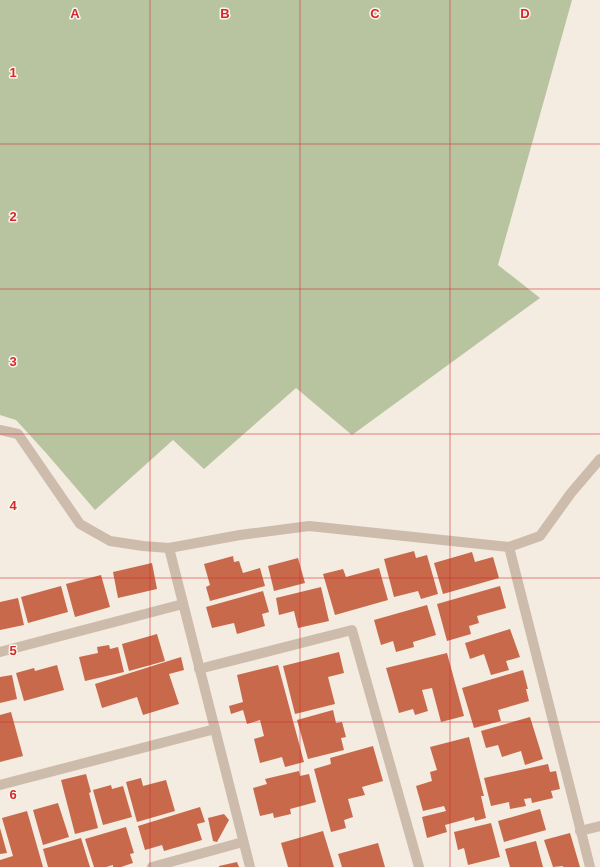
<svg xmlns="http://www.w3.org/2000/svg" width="600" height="867" font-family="Helvetica,sans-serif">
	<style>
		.green { fill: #b8c4a0 }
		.building { fill: #c8694b }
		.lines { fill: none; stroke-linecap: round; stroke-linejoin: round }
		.street { stroke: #cdbbac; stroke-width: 10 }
		.grid { fill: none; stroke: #d62828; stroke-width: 1; stroke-opacity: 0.55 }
		.grid-label { font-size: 13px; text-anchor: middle; font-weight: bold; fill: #d62828; stroke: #fbf5ee; stroke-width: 3; stroke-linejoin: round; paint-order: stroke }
	</style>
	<rect width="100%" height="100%" fill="#f4ebe1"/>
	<polygon class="green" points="0,0 572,0 498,265 540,298 352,435 296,388 204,469 173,440 95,510 47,454 16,420 0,415"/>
	<g class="building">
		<polygon points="414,551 416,558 427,555 438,594 421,599 418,591 394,597 384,559"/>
		<polygon points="472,552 475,562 493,557 499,578 443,594 434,563"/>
		<polygon points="233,556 234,562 239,561 243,573 260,568 265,586 210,601 206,587 210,585 204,564"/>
		<polygon points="298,558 305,583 274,591 268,566"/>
		<polygon points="152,563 157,589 118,598 113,572"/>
		<polygon points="379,568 388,600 335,615 323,574 343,569 346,577"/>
		<polygon points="101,575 110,607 75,617 66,584"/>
		<polygon points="61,586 68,612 28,623 21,597"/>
		<polygon points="500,586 506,608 477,616 479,623 469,626 471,634 447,641 437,604"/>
		<polygon points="321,587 329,621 298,628 294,611 279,615 276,598"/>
		<polygon points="263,591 269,612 262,614 265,626 237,634 234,623 212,628 206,607"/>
		<polygon points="18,598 24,625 0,630 0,602"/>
		<polygon points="427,605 436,635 413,642 414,647 396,652 393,641 381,645 374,620"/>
		<polygon points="510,629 520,657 506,661 509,670 491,675 484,654 470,659 465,643"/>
		<polygon points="157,634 165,661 129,671 122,644"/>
		<polygon points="109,645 110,649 118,647 124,672 85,681 79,657 98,653 97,647"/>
		<polygon points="339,652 344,673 328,677 335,704 295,714 283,666"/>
		<polygon points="447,653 464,716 441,722 432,688 422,690 428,711 415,715 413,709 399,713 386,668"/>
		<polygon points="181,657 184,670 169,674 179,704 143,715 137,697 102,708 95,684"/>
		<polygon points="57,665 64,690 24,701 16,673 34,668 35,671"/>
		<polygon points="278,665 304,762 285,767 282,757 260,763 254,739 264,736 260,720 247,724 243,710 231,714 229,706 243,702 237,675"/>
		<polygon points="523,670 528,689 526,689 529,701 498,710 501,721 474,728 462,688"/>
		<polygon points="12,675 17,699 0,703 0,677"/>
		<polygon points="333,710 336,723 342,722 346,737 341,738 344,750 308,759 297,720"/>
		<polygon points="11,712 23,756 0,762 0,715"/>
		<polygon points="530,717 543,759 525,765 521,751 502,757 498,745 486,748 481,731"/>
		<polygon points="469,737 484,796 481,796 486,818 475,821 474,817 445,825 447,832 427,838 422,817 446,811 444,806 423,811 416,786 432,781 430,772 437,770 430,747"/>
		<polygon points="373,746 383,781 362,787 365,795 348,799 353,817 344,820 346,828 331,832 314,769 331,764 330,758"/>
		<polygon points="548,764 550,772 556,771 560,789 551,791 553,798 532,803 531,798 524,799 526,806 510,809 509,802 491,806 484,778"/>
		<polygon points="299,771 300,776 309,774 316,802 290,809 291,814 274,818 273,813 260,816 253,788 267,784 265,779"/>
		<polygon points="86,774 91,792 89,793 98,828 75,834 61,780"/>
		<polygon points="141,778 143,786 166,780 175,811 137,822 126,782"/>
		<polygon points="111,785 112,789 123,786 132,817 103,825 93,790"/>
		<polygon points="58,803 69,837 43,845 33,810"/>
		<polygon points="200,807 205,822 197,824 202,840 164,851 162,845 145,850 138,826"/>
		<polygon points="540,809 546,830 504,842 498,821"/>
		<polygon points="27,811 43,867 0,867 0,860 13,856 2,818"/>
		<polygon points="224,814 229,820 217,842 213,841 208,818"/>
		<polygon points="491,823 500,857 468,865 464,848 458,850 454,832"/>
		<polygon points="126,827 134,853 130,854 133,863 121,867 113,867 113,865 106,867 94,867 85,839"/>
		<polygon points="0,828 7,853 0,854"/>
		<polygon points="323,831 334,867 288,867 281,843"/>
		<polygon points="570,833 580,867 563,867 563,866 553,867 544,840"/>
		<polygon points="81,838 90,867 48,867 43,849"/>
		<polygon points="536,841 543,867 510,867 505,849"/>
		<polygon points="378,843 385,867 342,867 338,854"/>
		<polygon points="237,862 239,867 219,867 219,866"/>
	</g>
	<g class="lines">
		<g class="street">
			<polyline points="0,430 18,434 80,524 110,541 143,546 169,548 240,535 309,526 509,547 540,536 571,493 600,459"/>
			<polyline points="509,547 590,867"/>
			<polyline points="169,548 250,867"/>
			<polyline points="0,652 183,604"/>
			<polyline points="199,669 352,630 419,867"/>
			<polyline points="0,785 215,729"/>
			<polyline points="580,831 600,826"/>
			<polyline points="152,867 243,842"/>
		</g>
	</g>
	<path class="grid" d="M 150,0 L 150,867M 300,0 L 300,867M 450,0 L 450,867M 0,144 L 600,144M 0,289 L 600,289M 0,434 L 600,434M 0,578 L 600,578M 0,722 L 600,722"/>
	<g class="grid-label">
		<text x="75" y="18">A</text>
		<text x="225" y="18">B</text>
		<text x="375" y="18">C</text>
		<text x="525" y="18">D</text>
		<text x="13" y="77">1</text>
		<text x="13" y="221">2</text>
		<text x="13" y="366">3</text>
		<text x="13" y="510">4</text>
		<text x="13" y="655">5</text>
		<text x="13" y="799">6</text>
	</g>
</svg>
